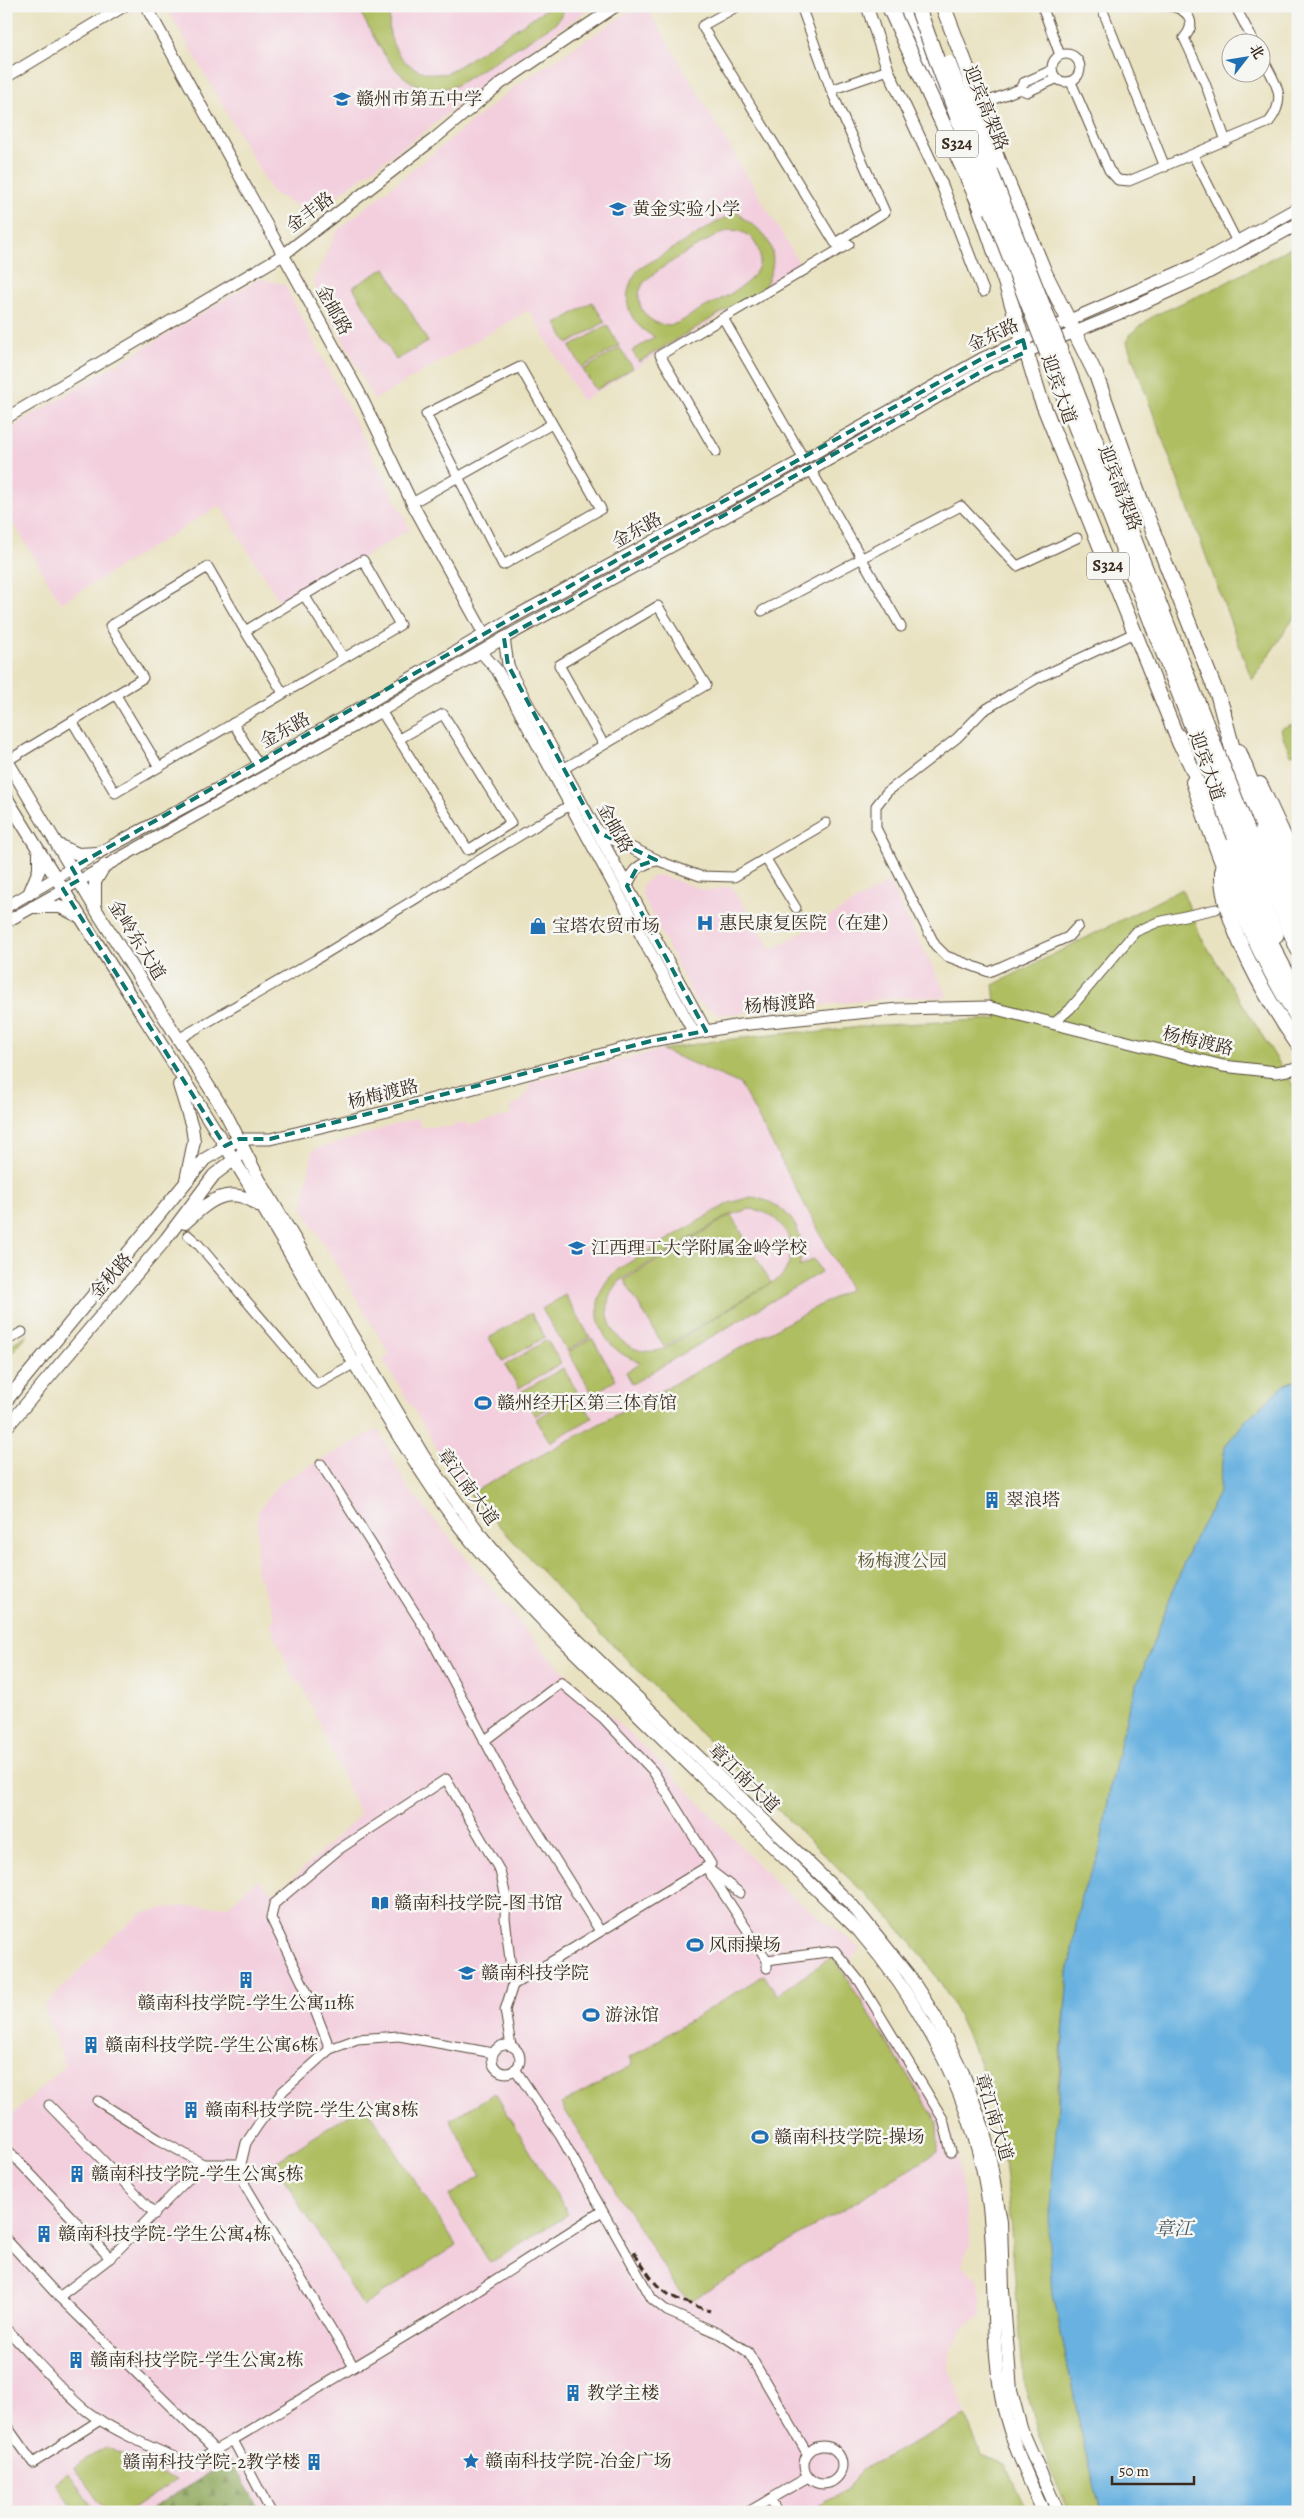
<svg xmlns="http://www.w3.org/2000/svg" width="1304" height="2518" font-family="Alegreya,'Noto Serif SC',serif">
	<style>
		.built { fill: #f3cfde }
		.green { fill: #afbe61; stroke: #757440; fill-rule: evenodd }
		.forest { fill: url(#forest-firs); stroke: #63683a }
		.water { fill: #68b1e0; stroke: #526e7f }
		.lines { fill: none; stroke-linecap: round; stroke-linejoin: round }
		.minor-casing { stroke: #554636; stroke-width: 11 }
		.tertiary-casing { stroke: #554636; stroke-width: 13 }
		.secondary-casing { stroke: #554636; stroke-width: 14 }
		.primary-casing { stroke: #554636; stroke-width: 16 }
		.trunk-casing { stroke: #554636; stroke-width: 17 }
		.minor { stroke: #fff; stroke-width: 9 }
		.tertiary { stroke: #fff; stroke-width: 11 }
		.secondary { stroke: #fff; stroke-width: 12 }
		.primary { stroke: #fff; stroke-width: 14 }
		.trunk { stroke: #fff; stroke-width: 15 }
		.rail { stroke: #3b2a1e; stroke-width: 3; stroke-dasharray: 8 4; stroke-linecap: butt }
		.trunk-bridge-casing { stroke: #554636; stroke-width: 17; stroke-linecap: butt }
		.trunk-bridge { stroke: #fff; stroke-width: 15 }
		.marked { fill: none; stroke: #0f766e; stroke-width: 4; stroke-dasharray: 10 6; stroke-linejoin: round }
		.labels { text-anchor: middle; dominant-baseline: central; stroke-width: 5; stroke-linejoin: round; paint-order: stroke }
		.shield { fill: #f6f6f2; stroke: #73675e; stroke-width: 1 }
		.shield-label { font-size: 16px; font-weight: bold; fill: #3b2a1e }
		.poi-label { font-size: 18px; fill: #3b2a1e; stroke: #f6f6f2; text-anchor: start }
		.street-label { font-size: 18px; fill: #3b2a1e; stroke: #f6f6f2 }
		.park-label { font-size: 18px; fill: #5e5632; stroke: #f6f6f2 }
		.water-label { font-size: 19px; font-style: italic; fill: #4b5962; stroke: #f6f6f2 }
	</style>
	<defs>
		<pattern id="forest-firs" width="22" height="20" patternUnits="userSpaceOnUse" patternTransform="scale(1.25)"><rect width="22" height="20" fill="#8ba557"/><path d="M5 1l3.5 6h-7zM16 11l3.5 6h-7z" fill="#738747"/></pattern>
	</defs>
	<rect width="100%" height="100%" fill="#f6f6f2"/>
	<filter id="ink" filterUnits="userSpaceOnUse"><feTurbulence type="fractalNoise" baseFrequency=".02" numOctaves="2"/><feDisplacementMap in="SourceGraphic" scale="10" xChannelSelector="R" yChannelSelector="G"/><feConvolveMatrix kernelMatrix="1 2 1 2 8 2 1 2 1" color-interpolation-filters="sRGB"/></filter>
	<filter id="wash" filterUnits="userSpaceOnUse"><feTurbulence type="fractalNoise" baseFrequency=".0096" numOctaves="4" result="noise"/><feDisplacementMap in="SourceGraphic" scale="20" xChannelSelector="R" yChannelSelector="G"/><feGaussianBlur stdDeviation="1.12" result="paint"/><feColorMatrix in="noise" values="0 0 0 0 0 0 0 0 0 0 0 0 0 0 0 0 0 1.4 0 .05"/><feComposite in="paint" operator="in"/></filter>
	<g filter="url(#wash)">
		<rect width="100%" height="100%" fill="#e9e2c1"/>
		<g class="built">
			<polygon points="166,6 594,6 500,70 428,129 323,206 297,206 272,192"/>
			<polygon points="638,6 646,6 801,266 582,401 529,310 374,400 313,282 337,231 517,85"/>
			<polygon points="260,278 285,285 410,529 282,606 220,505 61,603 8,514 6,514 6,431"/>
			<polygon points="661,875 706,891 731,886 772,950 889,882 948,997 904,997 720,1015 695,1000 642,895 642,885 652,877"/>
			<polygon points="662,1050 740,1084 850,1289 469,1494 438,1450 383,1359 390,1355 302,1207 313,1150 418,1118 422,1127 449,1127 466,1122 468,1126 512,1114 509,1108 523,1100 532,1081"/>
			<polygon points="378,1429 407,1487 545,1653 670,1772 780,1887 860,1948 850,1960 949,2126 958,2157 971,2244 962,2265 979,2280 981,2316 964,2327 951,2348 949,2369 981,2456 1005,2465 1028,2512 6,2512 6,2121 65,2066 44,2007 108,1941 142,1913 172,1907 228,1906 257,1880 274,1893 291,1880 360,1815 301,1682 296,1684 270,1623 276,1620 256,1570 258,1512 279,1483"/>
		</g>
		<g class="green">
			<path d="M 357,6 L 393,6 C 378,42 409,81 448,73 L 551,6 L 567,6 L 556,23 L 455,86 C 400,102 379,45 357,6 Z"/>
			<path d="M 737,210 C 744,222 748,220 757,228 C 777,244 777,269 763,288 L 639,362 L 632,351 L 655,337 C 627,324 618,294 639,269 ZM 729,230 C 740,230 750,234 755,243 C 778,278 717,300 694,313 C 686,319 677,325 667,325 C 647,325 631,302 643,284 C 650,272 715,235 729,230 Z"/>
			<polygon points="1298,244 1298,612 1252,680 1127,343 1129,335 1153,316 1220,286"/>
			<polygon points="385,268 428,342 396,360 353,287"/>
			<polygon points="592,302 605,322 568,344 556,324"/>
			<polygon points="607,325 619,346 582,368 570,347"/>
			<polygon points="620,348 633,368 596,390 583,370"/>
			<polygon points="1298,722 1298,752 1291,755 1280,729"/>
			<polygon points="1182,889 1201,937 1298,1093 1298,1380 1286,1384 1247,1419 1225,1446 1219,1493 1190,1547 1129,1706 1110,1789 1099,1855 1081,1896 1068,1974 1058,2087 1053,2293 1078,2417 1101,2512 1069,2512 1049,2467 1024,2384 1008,2196 1002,2146 994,2105 978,2059 952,2002 925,1959 887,1915 752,1785 584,1616 469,1494 850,1289 740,1084 662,1050 714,1041 799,1032 814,1033 866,1026 997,1019 993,985"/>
			<path d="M 751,1197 C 786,1201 809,1231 799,1267 L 814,1259 L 821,1272 L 632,1384 L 626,1372 L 641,1362 C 596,1351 581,1296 620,1268 L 729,1203 ZM 750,1209 C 783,1212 804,1248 781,1277 L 666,1348 C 623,1365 589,1313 619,1281 L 729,1215 Z"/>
			<polygon points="731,1215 771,1283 664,1347 624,1280"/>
			<polygon points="565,1295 590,1337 567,1351 542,1309"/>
			<polygon points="531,1313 545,1337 503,1361 489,1338"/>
			<polygon points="28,1334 6,1360 6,1348"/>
			<polygon points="592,1338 616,1380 593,1394 568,1352"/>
			<polygon points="547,1340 561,1363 519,1388 505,1365"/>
			<polygon points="563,1368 577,1391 535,1416 521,1392"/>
			<polygon points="578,1394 592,1418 550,1442 536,1419"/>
			<polygon points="833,1956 937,2122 938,2152 692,2300 678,2290 561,2104 632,2065 629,2058 764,1975 777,1995"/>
			<polygon points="495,2093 568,2214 490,2263 449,2196 481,2175 450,2120"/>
			<polygon points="365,2104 456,2245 363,2306 274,2163"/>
			<polygon points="966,2416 981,2456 1005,2465 1028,2512 808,2512 848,2489 862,2469"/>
			<polygon points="107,2447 176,2480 128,2512 106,2512 74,2467"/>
			<polygon points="68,2472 96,2512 76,2512 55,2482"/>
		</g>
		<polygon class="forest" points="230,2460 262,2512 147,2512"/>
		<polygon class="water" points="1298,1380 1298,2512 1101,2512 1078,2417 1053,2293 1048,2234 1068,1974 1081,1896 1099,1855 1110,1789 1129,1706 1190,1547 1219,1493 1225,1446 1247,1419 1286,1384"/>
	</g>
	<g filter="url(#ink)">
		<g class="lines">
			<g class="minor-casing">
				<g id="minor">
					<polyline points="738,6 702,26 835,243 885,212 831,90 801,6"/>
					<polyline points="1042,6 1060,55"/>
					<polyline points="1101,6 1165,167"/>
					<path d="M 1168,6 C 1186,8 1199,21 1184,38 L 1205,83 L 1226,141"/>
					<polyline points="1235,6 1254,42"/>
					<circle cx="1066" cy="68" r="14"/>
					<path d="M 1071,82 L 1109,170 L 1118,180 L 1129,181 L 1269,122 C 1289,96 1274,82 1262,57"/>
					<polyline points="1020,89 1027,92 1056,79"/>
					<polyline points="831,90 888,70"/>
					<polyline points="976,106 1020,89 1023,83 1052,70"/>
					<polyline points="1193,155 1237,242"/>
					<polyline points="723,318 804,459"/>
					<polygon points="520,367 601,509 503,565 426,414"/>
					<polyline points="716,452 660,355 849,244"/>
					<polyline points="811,470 901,627"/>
					<polyline points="412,503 552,424"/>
					<polyline points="304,595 343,657"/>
					<polyline points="762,611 961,506 1017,566 1077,538"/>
					<polyline points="245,631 283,693"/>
					<polyline points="116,695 159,767"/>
					<polyline points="381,711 468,850 511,823 443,714 399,739"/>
					<polyline points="233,723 259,765"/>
					<polyline points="7,761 143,678 110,626 208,567 245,631 363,560 400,625 115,793 72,721"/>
					<polyline points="563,769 706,685 658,606 559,665 604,745"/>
					<polyline points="766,859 796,908"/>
					<polyline points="656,860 700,876 734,877 826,823"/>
					<polyline points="1078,926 1068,937 989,972 946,956 935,945 876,828 876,806 887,792 957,738 983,711 1036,679 1134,633"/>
					<polyline points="1053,1024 1070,1009 1135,932 1158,922 1216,909"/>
					<polyline points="180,1038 315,960 575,802"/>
					<polyline points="188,1235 198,1244 317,1384 359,1361"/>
					<polyline points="6,1341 22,1332"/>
					<polyline points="321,1464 429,1635 505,1779 600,1931"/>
					<polyline points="484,1741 561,1683 603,1718 653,1771 711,1864 513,1985"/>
					<polyline points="706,1867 767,1960 767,1968"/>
					<polyline points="710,1870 740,1893"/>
					<polyline points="767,1960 835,1951 860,1982 943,2119 951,2152"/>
					<circle cx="506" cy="2059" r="14"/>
					<polyline points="330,2049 313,2005 271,1918 274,1904 338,1850 446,1779 500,1871 506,1897 505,1918 513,1985 505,2010 511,2046"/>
					<polyline points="515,2069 561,2137 652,2299 667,2311 720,2334 748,2352 807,2453"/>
					<polyline points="98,2101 158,2139 203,2164"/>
					<polyline points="49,2105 155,2214"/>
					<polyline points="6,2148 110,2258"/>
					<polyline points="6,2239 59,2297 214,2449"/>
					<polyline points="59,2297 110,2258 203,2164 241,2164"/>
					<path d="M 6,2329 C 32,2355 56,2385 83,2408 C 105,2427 165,2455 192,2463 L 233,2440"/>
					<polyline points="354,2367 245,2185 241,2164 246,2143 258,2125 283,2091 330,2049 357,2039 399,2036 493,2053"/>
					<polyline points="6,2425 33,2463 100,2420"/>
					<circle cx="823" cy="2465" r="19"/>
					<polyline points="770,2499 777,2512"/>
					<polyline points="271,2512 233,2440 445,2312 602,2211"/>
					<polyline points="748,2512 808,2477"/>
				</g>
			</g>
			<g class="tertiary-casing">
				<g id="tertiary">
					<polyline points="146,6 360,394 412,503 484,634"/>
					<polyline points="867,6 888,70 942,185 983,291"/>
					<polyline points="6,77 124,6"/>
					<polyline points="6,418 283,255 434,139 500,84 616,6"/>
					<polyline points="504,638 508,665 514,679 706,1031"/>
					<polyline points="481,652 497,670 694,1033"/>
					<polyline points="598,832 656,860"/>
					<path d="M 627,886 C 632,870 640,864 656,860"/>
					<polyline points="6,907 98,853 194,802 365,705 512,618 804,459 983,358 1120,298"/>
					<polyline points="6,922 381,711 504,638 811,470 988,368 1123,312"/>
					<polyline points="239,1139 270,1139 384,1112 651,1041 740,1025 898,1009 988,1007 1223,1066 1276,1072 1298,1068"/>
				</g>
			</g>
			<g class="secondary-casing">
				<g id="secondary">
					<polyline points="1120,298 1194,266 1298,208"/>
					<polyline points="1123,312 1198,278 1298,224"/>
					<polyline points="6,759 98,913 225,1112 259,1179 424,1457 483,1538 519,1581 563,1626 852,1905 908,1974 935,2016 963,2073 983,2127 989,2153 1001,2222 1003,2290 1011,2391 1021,2428 1058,2512"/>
					<path d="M 6,797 C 77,914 153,1030 226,1147 C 300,1265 364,1389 443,1504 C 476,1551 516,1592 555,1633 L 859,1931 C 925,2008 976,2104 989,2207 C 996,2269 990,2333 1001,2395 C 1008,2436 1027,2474 1043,2512"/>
					<polyline points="58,845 78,854 98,853"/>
					<polyline points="29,894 39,870 39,851"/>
					<polyline points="95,903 95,882 105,865"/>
					<polyline points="33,907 60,907 78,916"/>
					<polyline points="179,1085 192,1127 194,1141 186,1180"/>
					<path d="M 185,1223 C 208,1202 228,1183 258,1205"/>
					<polyline points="6,1401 205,1159 232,1143"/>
					<polyline points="6,1428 166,1239 214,1175 240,1155"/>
				</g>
			</g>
			<g class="primary-casing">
				<g id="primary">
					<polyline points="902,6 941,104"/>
					<polyline points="995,151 1045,273 1096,375 1142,503 1224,712"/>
					<polyline points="976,197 1006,285 1040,397 1180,745"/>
					<polyline points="1239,751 1298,898"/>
					<path d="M 1193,782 C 1221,864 1251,946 1298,1019"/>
					<polyline points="1260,784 1298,866"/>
					<path d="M 1222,872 C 1220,920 1270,1005 1298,1045"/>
				</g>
			</g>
			<g class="trunk-casing">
				<g id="trunk">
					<polyline points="1220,702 1241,781 1298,929"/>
					<polyline points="1177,735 1209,803 1246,897 1298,995"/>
					<polyline points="1248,832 1298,949"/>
					<polyline points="1235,837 1276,935"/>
				</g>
			</g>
			<use href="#minor" class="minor"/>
			<use href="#tertiary" class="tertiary"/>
			<use href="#secondary" class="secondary"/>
			<use href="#primary" class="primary"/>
			<use href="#trunk" class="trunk"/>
			<path class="rail" d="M 634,2252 C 660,2294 663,2295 710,2311"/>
			<g class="trunk-bridge-casing">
				<g id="trunk-bridge">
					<polyline points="889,6 981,207"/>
					<polyline points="917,6 983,187 1235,837"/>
					<polyline points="943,6 966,66 998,162"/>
					<polyline points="948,63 1248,832"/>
				</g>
			</g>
			<use href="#trunk-bridge" class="trunk-bridge"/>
		</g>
	</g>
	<path class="marked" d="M 1023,340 L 1026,352 L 988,368 L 504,638 L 508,665 L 598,832 L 656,860 L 638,866 L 627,886 L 706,1031 L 651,1041 L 270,1139 L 239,1139 L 225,1146 L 63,889 L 79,880 L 72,868 L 512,618 L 983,358 Z"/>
	<defs>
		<g id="school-bare" transform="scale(1.35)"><path d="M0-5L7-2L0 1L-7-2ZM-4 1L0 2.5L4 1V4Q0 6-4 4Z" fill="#1f6fb2" stroke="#f6f6f2" stroke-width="2.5" paint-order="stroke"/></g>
		<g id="hospital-bare" transform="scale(1.35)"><path d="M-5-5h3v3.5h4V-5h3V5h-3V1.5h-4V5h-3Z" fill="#1f6fb2" stroke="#f6f6f2" stroke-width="2.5" paint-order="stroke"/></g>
		<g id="shop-bare" transform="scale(1.35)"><path d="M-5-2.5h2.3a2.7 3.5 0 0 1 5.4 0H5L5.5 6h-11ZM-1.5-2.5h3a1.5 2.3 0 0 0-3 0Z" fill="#1f6fb2" stroke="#f6f6f2" stroke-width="2.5" paint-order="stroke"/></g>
		<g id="stadium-bare" transform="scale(1.35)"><path d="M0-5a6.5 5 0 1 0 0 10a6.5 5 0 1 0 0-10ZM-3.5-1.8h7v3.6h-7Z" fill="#1f6fb2" stroke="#f6f6f2" stroke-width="2.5" paint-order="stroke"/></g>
		<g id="building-bare" transform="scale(1.35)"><path d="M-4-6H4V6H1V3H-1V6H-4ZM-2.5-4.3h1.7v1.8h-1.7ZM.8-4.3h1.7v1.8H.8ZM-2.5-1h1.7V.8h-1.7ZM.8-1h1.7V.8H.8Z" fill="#1f6fb2" stroke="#f6f6f2" stroke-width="2.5" paint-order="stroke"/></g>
		<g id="library-bare" transform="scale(1.35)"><path d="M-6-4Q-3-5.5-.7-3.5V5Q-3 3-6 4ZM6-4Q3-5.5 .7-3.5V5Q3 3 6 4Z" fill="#1f6fb2" stroke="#f6f6f2" stroke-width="2.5" paint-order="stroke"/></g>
		<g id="university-bare" transform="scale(1.35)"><path d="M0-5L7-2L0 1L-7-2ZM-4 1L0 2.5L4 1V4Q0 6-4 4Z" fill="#1f6fb2" stroke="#f6f6f2" stroke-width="2.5" paint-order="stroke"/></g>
		<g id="sight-bare" transform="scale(1.35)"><path d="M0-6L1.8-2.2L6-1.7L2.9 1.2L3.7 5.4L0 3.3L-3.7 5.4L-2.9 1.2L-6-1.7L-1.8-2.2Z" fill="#1f6fb2" stroke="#f6f6f2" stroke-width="2.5" paint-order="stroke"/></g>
	</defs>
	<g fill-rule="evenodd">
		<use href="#school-bare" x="342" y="99"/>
		<use href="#school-bare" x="618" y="209"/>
		<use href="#hospital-bare" x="705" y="923"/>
		<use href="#shop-bare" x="538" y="926"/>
		<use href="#school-bare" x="577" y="1248"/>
		<use href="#stadium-bare" x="483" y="1403"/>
		<use href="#building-bare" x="992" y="1500"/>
		<use href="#library-bare" x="380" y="1903"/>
		<use href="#stadium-bare" x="695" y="1945"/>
		<use href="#university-bare" x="467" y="1973"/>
		<use href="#building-bare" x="246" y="1980"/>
		<use href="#stadium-bare" x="591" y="2015"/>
		<use href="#building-bare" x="91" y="2045"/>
		<use href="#building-bare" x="191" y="2110"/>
		<use href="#stadium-bare" x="760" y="2137"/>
		<use href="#building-bare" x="77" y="2174"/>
		<use href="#building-bare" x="44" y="2234"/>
		<use href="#building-bare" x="76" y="2360"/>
		<use href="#building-bare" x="573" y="2393"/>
		<use href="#sight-bare" x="471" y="2461"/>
		<use href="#building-bare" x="314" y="2462"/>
	</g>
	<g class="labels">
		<g class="shield">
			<rect x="936" y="130.5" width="42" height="27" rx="4"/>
			<rect x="1087" y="552.5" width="42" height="27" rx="4"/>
		</g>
		<g class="shield-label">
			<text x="957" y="144">S324</text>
			<text x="1108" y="566">S324</text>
		</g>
		<g class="poi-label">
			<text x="356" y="99">赣州市第五中学</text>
			<text x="632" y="209">黄金实验小学</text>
			<text x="719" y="923">惠民康复医院（在建）</text>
			<text x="552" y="926">宝塔农贸市场</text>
			<text x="591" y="1248">江西理工大学附属金岭学校</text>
			<text x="497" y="1403">赣州经开区第三体育馆</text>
			<text x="1006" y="1500">翠浪塔</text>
			<text x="394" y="1903">赣南科技学院-图书馆</text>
			<text x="709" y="1945">风雨操场</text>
			<text x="481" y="1973">赣南科技学院</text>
			<text x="246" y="2003" text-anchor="middle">赣南科技学院-学生公寓11栋</text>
			<text x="605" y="2015">游泳馆</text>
			<text x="105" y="2045">赣南科技学院-学生公寓6栋</text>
			<text x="205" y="2110">赣南科技学院-学生公寓8栋</text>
			<text x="774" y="2137">赣南科技学院-操场</text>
			<text x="91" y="2174">赣南科技学院-学生公寓5栋</text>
			<text x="58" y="2234">赣南科技学院-学生公寓4栋</text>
			<text x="90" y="2360">赣南科技学院-学生公寓2栋</text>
			<text x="587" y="2393">教学主楼</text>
			<text x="485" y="2461">赣南科技学院-冶金广场</text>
			<text x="300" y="2462" text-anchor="end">赣南科技学院-2教学楼</text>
		</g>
		<g class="street-label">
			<text transform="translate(986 108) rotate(68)">迎宾高架路</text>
			<text transform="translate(310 212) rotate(-37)">金丰路</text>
			<text transform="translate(334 310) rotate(61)">金邮路</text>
			<text transform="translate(993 335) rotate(-25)">金东路</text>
			<text transform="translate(1059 389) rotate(71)">迎宾大道</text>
			<text transform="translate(1120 488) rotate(69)">迎宾高架路</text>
			<text transform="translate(637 530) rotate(-29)">金东路</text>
			<text transform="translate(285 730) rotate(-29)">金东路</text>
			<text transform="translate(1207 766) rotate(71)">迎宾大道</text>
			<text transform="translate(615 828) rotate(61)">金邮路</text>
			<text transform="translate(137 940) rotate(58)">金岭东大道</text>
			<text transform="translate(780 1004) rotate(-5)">杨梅渡路</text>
			<text transform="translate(1198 1041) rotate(13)">杨梅渡路</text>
			<text transform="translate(383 1094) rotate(-14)">杨梅渡路</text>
			<text transform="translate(111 1276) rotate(-49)">金秋路</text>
			<text transform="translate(468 1487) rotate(54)">章江南大道</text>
			<text transform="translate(744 1778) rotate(44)">章江南大道</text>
			<text transform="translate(994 2117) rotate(73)">章江南大道</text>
		</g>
		<g class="park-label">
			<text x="902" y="1561">杨梅渡公园</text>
		</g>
		<g class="water-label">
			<text x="1174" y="2229">章江</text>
		</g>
	</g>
	<rect width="1304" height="2518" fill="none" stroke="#f6f6f2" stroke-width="25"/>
	<g transform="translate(1246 58) rotate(59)"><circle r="24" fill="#f6f6f2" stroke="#aba49d"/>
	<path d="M0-4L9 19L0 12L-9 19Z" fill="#1f6fb2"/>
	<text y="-8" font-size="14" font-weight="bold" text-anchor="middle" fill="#3b2a1e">北</text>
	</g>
	<path d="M1112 2476v8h82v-8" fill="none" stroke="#3b2a1e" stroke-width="2.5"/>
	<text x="1119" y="2476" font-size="15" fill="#3b2a1e" stroke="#f6f6f2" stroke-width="4" paint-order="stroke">50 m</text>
</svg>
